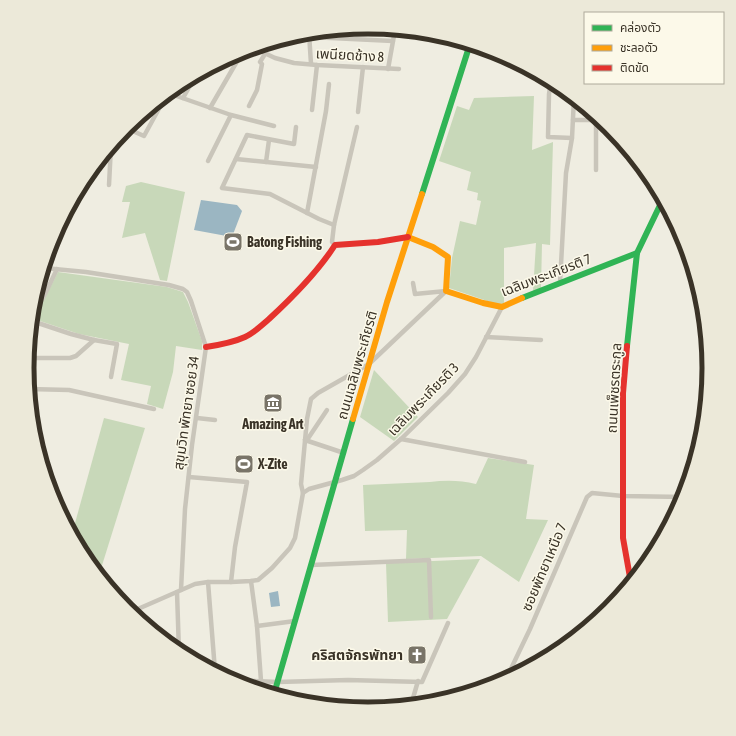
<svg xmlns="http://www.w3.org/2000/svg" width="736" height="736" font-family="'Asap Condensed','Noto Sans Thai',sans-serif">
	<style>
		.green { fill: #c8d8b9 }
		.water { fill: #9bb6c2 }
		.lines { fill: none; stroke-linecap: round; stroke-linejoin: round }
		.street { stroke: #c9c5ba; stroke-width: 4.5 }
		.fast { stroke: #30b455; stroke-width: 6 }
		.slow { stroke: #ff9f0a; stroke-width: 6 }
		.jam { stroke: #e5322d; stroke-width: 6 }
		.labels { text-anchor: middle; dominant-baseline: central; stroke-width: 3; stroke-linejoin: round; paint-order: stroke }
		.street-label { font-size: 14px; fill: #3a3327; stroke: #fcf9e9 }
		.poi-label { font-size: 14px; font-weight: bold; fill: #3a3327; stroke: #fcf9e9; text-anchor: start }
		.rim { fill: none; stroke: #3a3327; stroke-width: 5 }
	</style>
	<rect width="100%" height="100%" fill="#efede1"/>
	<g class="green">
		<polygon points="534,96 532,150 553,142 550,245 542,244 541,288 533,291 536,243 504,248 504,304 496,304 449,288 452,258 460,221 476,225 481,201 477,200 478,193 467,190 471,172 439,161 457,106 469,110 474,98"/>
		<polygon points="141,182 185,192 167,281 160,280 145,233 122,238 130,202 122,202 126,186"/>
		<polygon points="58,272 167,287 183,292 188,302 202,341 202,350 176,346 173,372 163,409 147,404 151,386 121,380 129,344 79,334 34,319"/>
		<polygon points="374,370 418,417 394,441 360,417"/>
		<polygon points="104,418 145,428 99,575 84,557 72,534"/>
		<path d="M 488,458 L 534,465 L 526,519 L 548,520 L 519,582 L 481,556 L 406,559 L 407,530 L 365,531 L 363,485 L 430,482 C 445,480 460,480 476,484 Z"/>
		<polygon points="480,559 447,619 388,622 386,563"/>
	</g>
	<g class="water">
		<polygon points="201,200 237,205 242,211 232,237 194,230"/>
		<polygon points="278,591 280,606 271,607 269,593"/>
	</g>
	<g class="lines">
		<g class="street">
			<polyline points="344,29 350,35 349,38"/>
			<polyline points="309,33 311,64"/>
			<polyline points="310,37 393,41"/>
			<polyline points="349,38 359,28"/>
			<polyline points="254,48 275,58 294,63 317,65 399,69"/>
			<polyline points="388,69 395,30"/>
			<polyline points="551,81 549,94 548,137 572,138"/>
			<polyline points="168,93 231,115 274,126"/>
			<polyline points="183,98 196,75"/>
			<polyline points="249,106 257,90 262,64 260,62 265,54"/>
			<polyline points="210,108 243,51"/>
			<polyline points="312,110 317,65"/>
			<polyline points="358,112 363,67"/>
			<polyline points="573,120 596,120"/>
			<polyline points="296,127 294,144 247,135 222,188 270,194 319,219 334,225"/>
			<polyline points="126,128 144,136 167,94"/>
			<polyline points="236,159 316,167"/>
			<polyline points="208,161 231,115"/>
			<polyline points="266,162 269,140"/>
			<polyline points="596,170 596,116"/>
			<polyline points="109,185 111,146"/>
			<polyline points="307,213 326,111 329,84"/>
			<polyline points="335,245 332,242 334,225 357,127"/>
			<polyline points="44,268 86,272 169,285 183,289 187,292 191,301 206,347 192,445 185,509 181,590"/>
			<polyline points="560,283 566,173 572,138 574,98"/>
			<polyline points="32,317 45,294 57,269"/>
			<polyline points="32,321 71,334 94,340 117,344 111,377"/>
			<polyline points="486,337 541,340"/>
			<polyline points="28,358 70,358 76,356 94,340"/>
			<polyline points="29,389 69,390 154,409"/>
			<polyline points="197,418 215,420"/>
			<polyline points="401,439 525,462"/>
			<polyline points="305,440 344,453"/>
			<polyline points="307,440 327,410"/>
			<polyline points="189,477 247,482 235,547 231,582"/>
			<polyline points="303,493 301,484 307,419 311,399 318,393 369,364 446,291 415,294 413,283"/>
			<polyline points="311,565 429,560 431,617"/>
			<polyline points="251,581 257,626 261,681"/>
			<polyline points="208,582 215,671"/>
			<polyline points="177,592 179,652"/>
			<polyline points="131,612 195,584 208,582 231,582 251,581 258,580 272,568 290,548 295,538 303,493 309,489 342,480 354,476 363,470 377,460 401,439 448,393 465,374 476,357 502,307"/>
			<polyline points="257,626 295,621"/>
			<polyline points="506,679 530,629 587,497 592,493 623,496 684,497"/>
			<polyline points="231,680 278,682 348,680 422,682 448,623"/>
			<polyline points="411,705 418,681"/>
		</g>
		<g class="fast">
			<polyline points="422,194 470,44"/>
			<polyline points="522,298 637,253"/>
			<polyline points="627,346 637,253 663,199"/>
			<polyline points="274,694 353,419"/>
		</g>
		<g class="slow">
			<polyline points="408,237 433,247 448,257 446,291 483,303 502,307 522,298"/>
			<polyline points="353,419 387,302 422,194"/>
		</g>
		<g class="jam">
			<polyline points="627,346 623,393 623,538 631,583"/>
			<path d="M 206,347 C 219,345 232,343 245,337 C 254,333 262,325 269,319 C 294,296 317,273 335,245 L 378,242 L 408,237"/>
		</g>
	</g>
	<defs>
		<g id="stadium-square" transform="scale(1)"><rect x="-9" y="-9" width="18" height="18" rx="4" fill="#797468" stroke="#fcf9e9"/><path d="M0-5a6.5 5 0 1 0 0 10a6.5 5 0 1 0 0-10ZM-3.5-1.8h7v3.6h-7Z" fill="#fff"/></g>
		<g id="museum-square" transform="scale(1)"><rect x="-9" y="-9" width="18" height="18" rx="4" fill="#797468" stroke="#fcf9e9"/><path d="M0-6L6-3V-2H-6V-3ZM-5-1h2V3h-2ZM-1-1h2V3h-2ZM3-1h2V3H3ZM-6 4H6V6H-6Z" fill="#fff"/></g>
		<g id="church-square" transform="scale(1)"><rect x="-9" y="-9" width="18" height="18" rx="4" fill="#797468" stroke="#fcf9e9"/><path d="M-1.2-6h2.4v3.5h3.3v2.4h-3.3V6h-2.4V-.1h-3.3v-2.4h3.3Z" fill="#fff"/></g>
	</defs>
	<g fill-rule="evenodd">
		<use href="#stadium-square" x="233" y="242"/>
		<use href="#museum-square" x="273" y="403"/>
		<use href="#stadium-square" x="244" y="464"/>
		<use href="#church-square" x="417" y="655"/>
	</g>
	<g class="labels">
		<g class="street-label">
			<text transform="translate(350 55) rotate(3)">เพนียดช้าง 8</text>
			<text transform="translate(546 275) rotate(-21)">เฉลิมพระเกียรติ 7</text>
			<text transform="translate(357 365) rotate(-74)">ถนนเฉลิมพระเกียรติ</text>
			<text transform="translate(614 388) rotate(-87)">ถนนเพ็ชรตระกูล</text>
			<text transform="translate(423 399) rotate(-46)">เฉลิมพระเกียรติ 3</text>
			<text transform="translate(186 413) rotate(-82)">สุขุมวิท พัทยา ซอย 34</text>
			<text transform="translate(544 567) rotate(-67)">ซอยพัทยาเหนือ 7</text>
		</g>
		<g class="poi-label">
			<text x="247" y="242">Batong Fishing</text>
			<text x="273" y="424" text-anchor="middle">Amazing Art</text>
			<text x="258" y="464">X-Zite</text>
			<text x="403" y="655" text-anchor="end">คริสตจักรพัทยา</text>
		</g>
	</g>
	<path d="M0 0H736V736H0ZM34 368a334 334 0 1 1 668 0a334 334 0 1 1-668 0Z" fill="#ece9d9" fill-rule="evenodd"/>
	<path class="rim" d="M34 368a334 334 0 1 1 668 0a334 334 0 1 1-668 0Z"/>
	<rect x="584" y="12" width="140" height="72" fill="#fcf9e9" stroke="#aeaa9b"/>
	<rect x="592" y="25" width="20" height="6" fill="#30b455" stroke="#aeaa9b"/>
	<text x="620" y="32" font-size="12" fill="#3a3327">คล่องตัว</text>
	<rect x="592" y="45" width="20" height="6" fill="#ff9f0a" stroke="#aeaa9b"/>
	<text x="620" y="52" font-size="12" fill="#3a3327">ชะลอตัว</text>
	<rect x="592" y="65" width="20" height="6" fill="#e5322d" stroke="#aeaa9b"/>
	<text x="620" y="72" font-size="12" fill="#3a3327">ติดขัด</text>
</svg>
